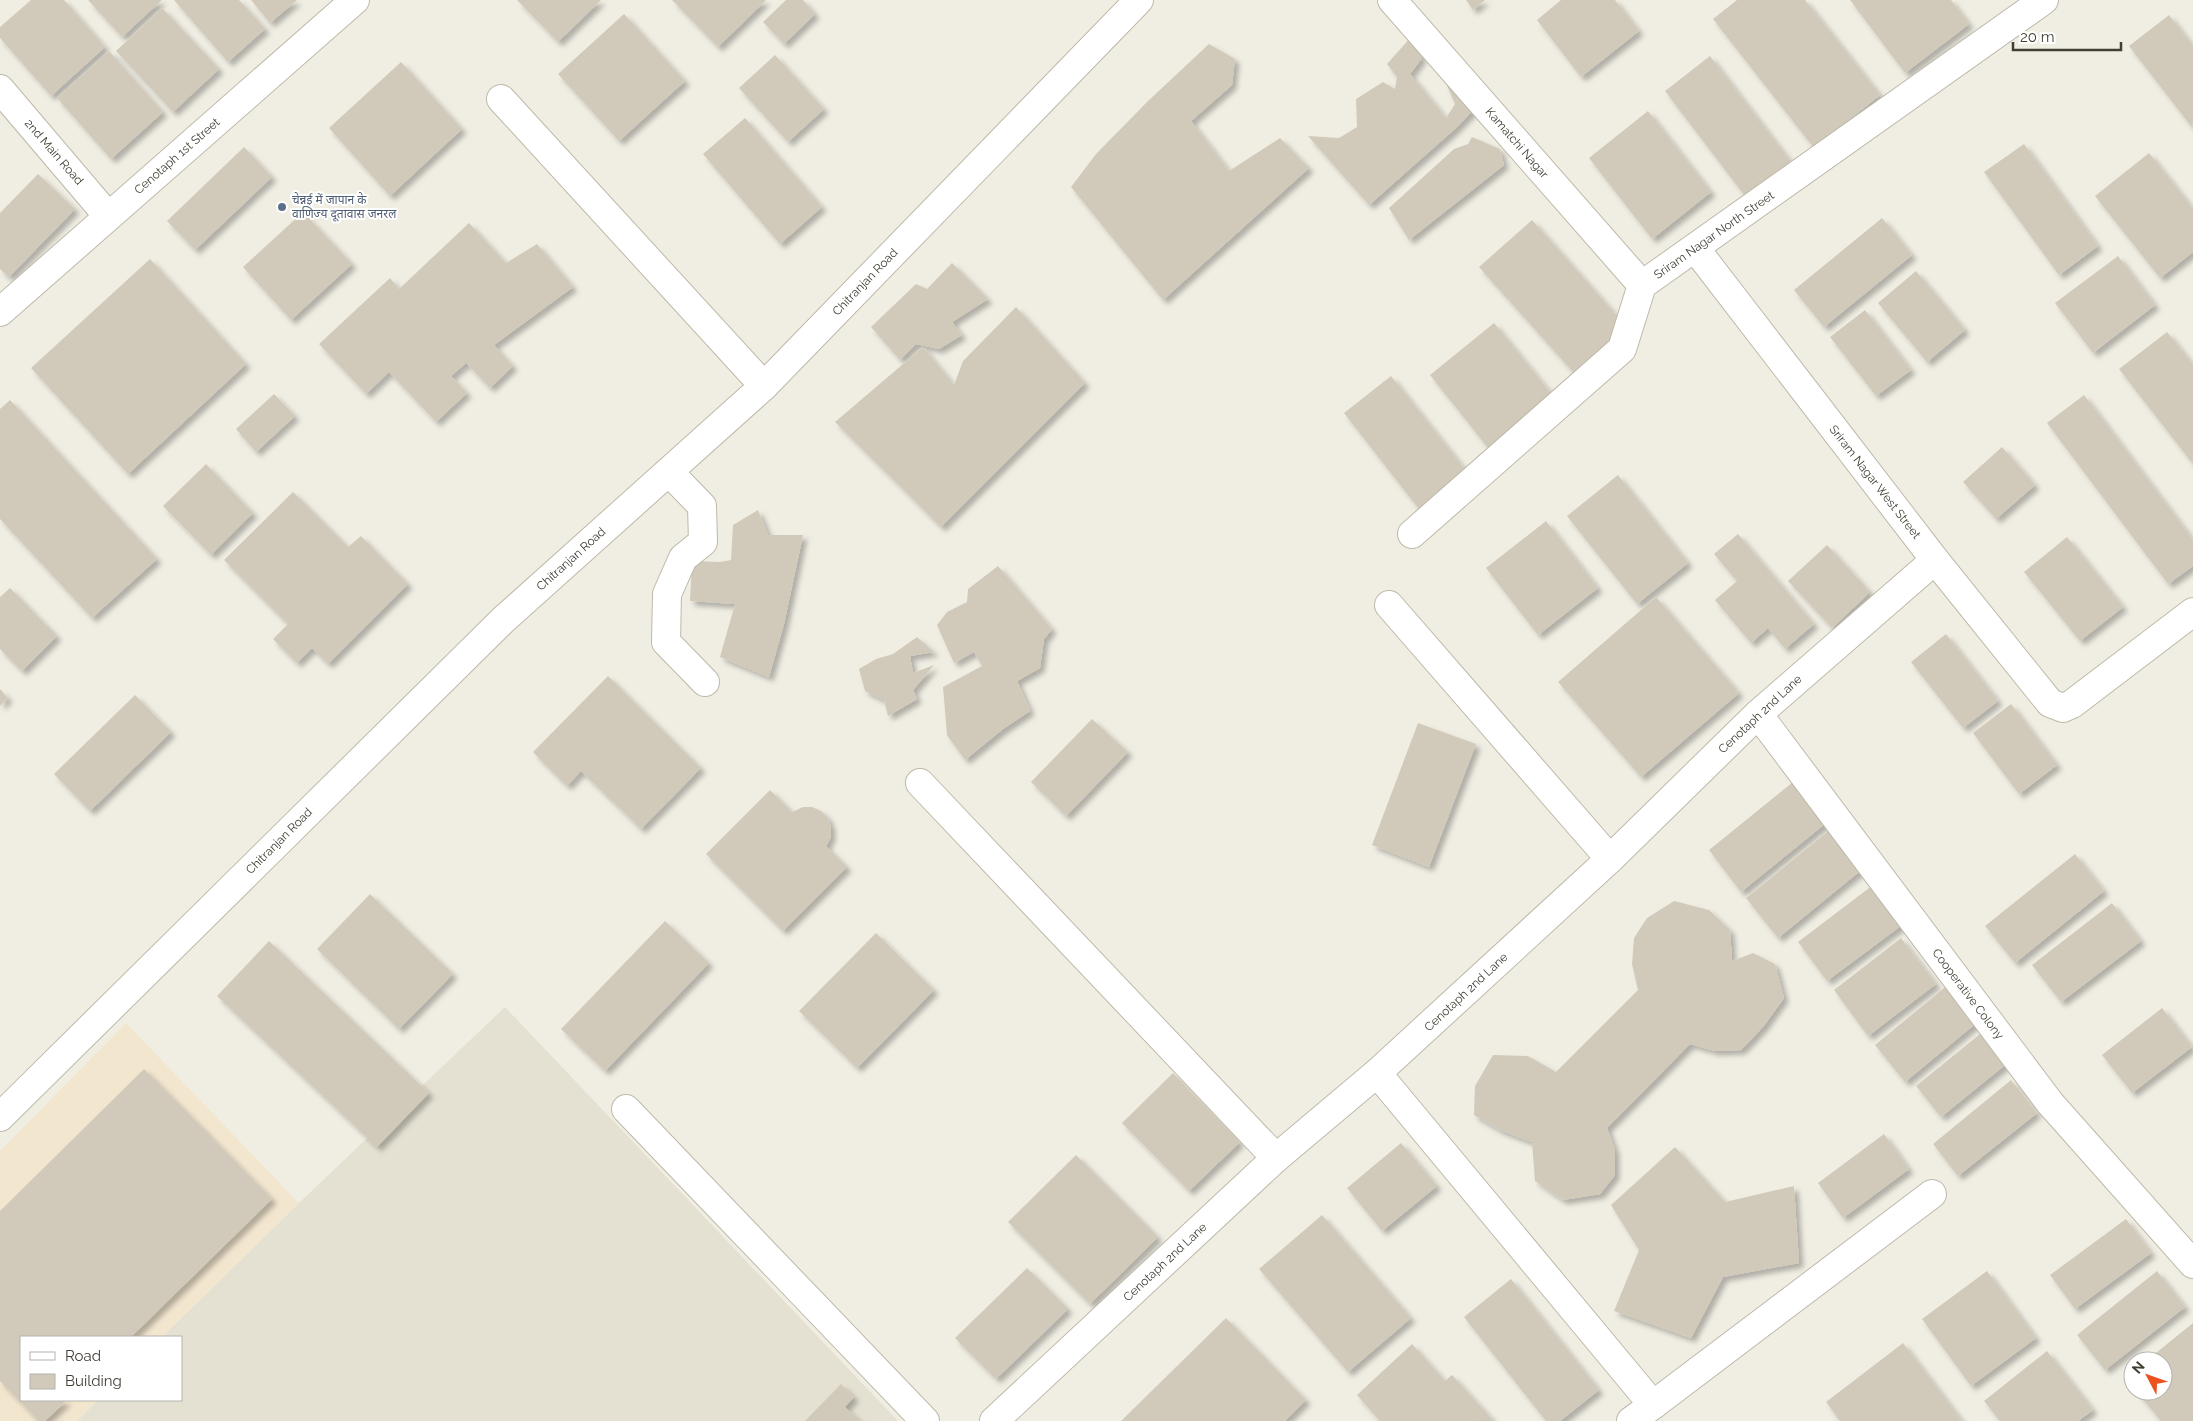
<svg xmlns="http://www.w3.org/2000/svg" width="2193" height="1421" font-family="Raleway,'Noto Sans Devanagari',sans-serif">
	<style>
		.residential { fill: #e4e0d2 }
		.commercial { fill: #f2e6cf }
		.building { fill: #d1caba; filter: url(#shadow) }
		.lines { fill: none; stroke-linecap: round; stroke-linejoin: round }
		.minor-casing { stroke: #beb9aa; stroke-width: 30 }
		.minor { stroke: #fff; stroke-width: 28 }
		.service-dot { fill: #5c6f8a; stroke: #fff; stroke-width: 2 }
		.labels { text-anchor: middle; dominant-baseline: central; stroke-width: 4; stroke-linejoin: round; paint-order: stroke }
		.street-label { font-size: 12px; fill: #423e34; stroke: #fff }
		.service-label { font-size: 12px; fill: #4e5e75; stroke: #fff; text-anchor: start }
	</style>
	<defs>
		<filter id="shadow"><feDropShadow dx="4.5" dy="4.5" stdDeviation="2.5" flood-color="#0004"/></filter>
	</defs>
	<rect width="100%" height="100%" fill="#f0eee3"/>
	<polygon class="residential" points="505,1007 898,1421 77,1421 98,1400 181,1400 181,1337 162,1337 299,1203"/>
	<polygon class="commercial" points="126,1023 299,1203 162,1337 21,1337 21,1400 98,1400 77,1421 0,1421 0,1151"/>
	<g class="building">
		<polygon points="31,0 64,0 105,47 51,96 0,38 0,27"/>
		<polygon points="88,0 162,0 122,37"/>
		<polygon points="174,0 239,0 265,29 228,62"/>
		<polygon points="251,0 297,0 270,23"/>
		<polygon points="517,0 601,0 558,42"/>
		<polygon points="672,0 766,0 718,47"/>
		<polygon points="786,0 803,0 815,14 784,44 763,22"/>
		<polygon points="1466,0 1485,0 1473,10"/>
		<polygon points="1561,0 1615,0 1639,31 1581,77 1537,20"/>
		<polygon points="1737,0 1805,0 1880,95 1814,148 1713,19"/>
		<polygon points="1850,0 1951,0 1969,24 1905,73"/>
		<polygon points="162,8 219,69 173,112 116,51"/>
		<polygon points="624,14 685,81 619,141 558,74"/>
		<polygon points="2169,15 2193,46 2193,125 2191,126 2129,46"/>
		<polygon points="1411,37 1422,58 1410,74 1446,118 1455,104 1445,81 1476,107 1456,128 1369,205 1308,136 1339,138 1357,127 1356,99 1383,82 1395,89 1397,77 1387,64"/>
		<polygon points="1209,44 1235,59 1232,85 1191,121 1229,171 1280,138 1309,168 1163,300 1071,187 1096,154 1148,101"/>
		<polygon points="109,51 163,112 111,159 57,98"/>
		<polygon points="775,55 824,109 788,142 739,88"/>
		<polygon points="1710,56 1793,165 1748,200 1665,91"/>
		<polygon points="401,62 462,129 390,196 329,128"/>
		<polygon points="1648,111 1711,192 1652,239 1589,158"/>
		<polygon points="745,118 822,207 780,244 703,154"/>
		<polygon points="1472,137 1500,149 1504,165 1409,240 1389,208 1454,149 1468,144"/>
		<polygon points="2024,144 2098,246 2059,275 1984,172"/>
		<polygon points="244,147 272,177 195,250 167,221"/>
		<polygon points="2149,153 2193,209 2193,252 2160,278 2095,196"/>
		<polygon points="38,174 75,209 9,277 0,269 0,213"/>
		<polygon points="303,212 352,264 291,320 243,267"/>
		<polygon points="1882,218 1912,255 1824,327 1794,290"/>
		<polygon points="1532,220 1626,326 1574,373 1479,267"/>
		<polygon points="469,223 506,263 537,244 573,287 494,345 513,366 490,388 466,363 451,376 467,393 436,422 389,372 366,394 319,344 390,278 399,289"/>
		<polygon points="2118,256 2155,305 2093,353 2055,303"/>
		<polygon points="150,259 246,364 128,474 31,368"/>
		<polygon points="952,263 988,299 952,322 962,335 939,349 916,344 900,360 871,327 916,284 927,289"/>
		<polygon points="1916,271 1965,330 1927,362 1878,303"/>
		<polygon points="1016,307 1085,383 941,527 835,422 923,347 954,385 963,361"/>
		<polygon points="1865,310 1911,370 1876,396 1830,337"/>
		<polygon points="1494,323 1554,397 1489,449 1430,375"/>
		<polygon points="2167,332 2193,365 2193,464 2119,369"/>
		<polygon points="1391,376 1467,472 1419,509 1344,413"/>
		<polygon points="274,394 295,416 256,452 236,429"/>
		<polygon points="2084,395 2193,540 2193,566 2168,584 2047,423"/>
		<polygon points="10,400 157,559 92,618 0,519 0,409"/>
		<polygon points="2002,447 2035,485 1996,519 1963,482"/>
		<polygon points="206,464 253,513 211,555 163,506"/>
		<polygon points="1618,475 1688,563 1637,604 1567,516"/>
		<polygon points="293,492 348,547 361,536 408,584 328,664 312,648 297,663 273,639 288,624 224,560"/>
		<polygon points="758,510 768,535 803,535 784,624 769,677 720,657 735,604 690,601 692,561 720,562 731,560 733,525"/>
		<polygon points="1546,521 1598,588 1538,635 1486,568"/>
		<polygon points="1738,534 1814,624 1785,649 1768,628 1751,643 1715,600 1737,581 1714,554"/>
		<polygon points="2067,537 2123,607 2080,641 2024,572"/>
		<polygon points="1827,545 1870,592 1832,628 1788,581"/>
		<polygon points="998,566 1052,629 1044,639 1040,668 1017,681 1030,711 1003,729 965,760 947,735 943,687 982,666 974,652 954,663 937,625 947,612 967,602 968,589"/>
		<polygon points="10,588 57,636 22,671 0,649 0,597"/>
		<polygon points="1656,597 1739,693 1641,777 1558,682"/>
		<polygon points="1946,634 1998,701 1963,728 1911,662"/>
		<polygon points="917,637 934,652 910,656 913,673 934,665 913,690 917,699 888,716 884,700 865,691 859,669 876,659 893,654"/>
		<polygon points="608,676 701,768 641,829 581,771 567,786 533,752"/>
		<polygon points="0,689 8,698 0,706"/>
		<polygon points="135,695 171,732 90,811 54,774"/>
		<polygon points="2011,704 2057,765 2019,794 1973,733"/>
		<polygon points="1092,719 1128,752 1066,816 1031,782"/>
		<polygon points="1418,723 1476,744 1429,867 1372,845"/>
		<polygon points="1798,778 1831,819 1741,892 1709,850"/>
		<polygon points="770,790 792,812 803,807 812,807 821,811 828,818 831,827 831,837 826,846 847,867 783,931 706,854"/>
		<polygon points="1833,827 1865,867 1778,938 1746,898"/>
		<polygon points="2075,854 2104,891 2015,963 1985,926"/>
		<polygon points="1877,882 1906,922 1827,981 1798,942"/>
		<polygon points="370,894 453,974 399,1029 317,949"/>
		<polygon points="1674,901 1709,910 1730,930 1732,961 1753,953 1775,964 1784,998 1763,1027 1741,1050 1715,1051 1690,1044 1607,1128 1615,1150 1615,1175 1600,1194 1563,1200 1535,1181 1532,1142 1500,1130 1474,1115 1475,1086 1493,1055 1528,1056 1556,1072 1638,990 1632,964 1634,938 1647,918"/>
		<polygon points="2112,903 2141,941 2061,1002 2032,965"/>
		<polygon points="665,921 709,963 605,1071 561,1029"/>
		<polygon points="876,933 934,990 857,1068 799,1011"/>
		<polygon points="1901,938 1936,984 1868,1036 1834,990"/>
		<polygon points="269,941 429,1093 377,1147 217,996"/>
		<polygon points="1950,983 1980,1020 1905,1082 1875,1045"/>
		<polygon points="2162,1008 2192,1047 2132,1093 2102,1055"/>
		<polygon points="1985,1030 2010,1061 1941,1117 1916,1086"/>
		<polygon points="144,1069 272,1199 131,1337 21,1337 21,1400 67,1400 45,1421 39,1421 0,1381 0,1211"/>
		<polygon points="1173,1073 1240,1142 1189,1191 1122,1123"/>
		<polygon points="2011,1080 2037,1113 1958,1176 1933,1144"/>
		<polygon points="1884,1134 1909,1169 1843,1218 1818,1183"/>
		<polygon points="1401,1143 1437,1186 1382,1231 1347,1188"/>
		<polygon points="1675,1147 1725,1202 1794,1186 1799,1263 1723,1277 1691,1338 1614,1311 1639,1250 1611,1205"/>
		<polygon points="1076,1155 1158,1237 1090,1304 1008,1222"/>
		<polygon points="1322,1215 1411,1318 1348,1372 1259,1269"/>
		<polygon points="2126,1219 2151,1253 2075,1309 2050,1275"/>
		<polygon points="1027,1268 1068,1309 996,1379 955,1338"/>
		<polygon points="1987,1271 2036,1338 1971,1386 1922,1319"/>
		<polygon points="2157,1271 2185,1307 2105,1370 2077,1335"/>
		<polygon points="1511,1279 1599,1390 1560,1421 1546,1421 1464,1317"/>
		<polygon points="1226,1318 1306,1400 1285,1421 1121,1421"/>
		<polygon points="2193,1323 2193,1421 2161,1421 2136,1391 2163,1391 2163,1361 2146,1361"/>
		<polygon points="1903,1343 1962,1421 1840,1421 1826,1402"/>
		<polygon points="1412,1344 1445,1381 1452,1375 1493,1420 1380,1421 1357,1395"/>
		<polygon points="2047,1351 2093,1410 2078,1421 2000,1421 1984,1401"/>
		<polygon points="841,1384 854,1397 845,1407 860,1421 805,1421"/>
	</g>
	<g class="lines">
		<g class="minor-casing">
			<g id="minor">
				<polyline points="1392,0 1642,285"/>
				<polyline points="0,89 108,216"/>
				<polyline points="501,99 764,386"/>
				<polyline points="1695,248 1935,560 2050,703 2063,708 2072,704 2193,612"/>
				<polyline points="0,312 355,0"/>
				<polyline points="669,472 702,506 703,542 683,558 667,594 666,642 705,682"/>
				<polyline points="1412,534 1622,349 1642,285 2044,0"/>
				<polyline points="1389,605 1610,859"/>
				<polyline points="1758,714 2050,1103 2193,1264"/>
				<polyline points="920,783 1276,1158"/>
				<polyline points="1377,1073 1653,1405 1932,1194"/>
				<polyline points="626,1109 925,1421"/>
				<polyline points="0,1117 503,620 764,386 1139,0"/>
				<polyline points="994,1421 1276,1158 1377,1073 1610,859 1758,714 1935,560"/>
				<polyline points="1631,1421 1653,1405"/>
			</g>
		</g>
		<use href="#minor" class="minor"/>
	</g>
	<circle class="service-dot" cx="282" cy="207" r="5"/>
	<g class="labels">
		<g class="street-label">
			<text transform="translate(1517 143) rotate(49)">Kamatchi Nagar</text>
			<text transform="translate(54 152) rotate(49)">2nd Main Road</text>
			<text transform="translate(177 156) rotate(-41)">Cenotaph 1st Street</text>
			<text transform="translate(1714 235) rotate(-35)">Sriram Nagar North Street</text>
			<text transform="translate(865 282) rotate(-46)">Chitranjan Road</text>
			<text transform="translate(1875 482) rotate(52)">Sriram Nagar West Street</text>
			<text transform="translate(571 559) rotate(-42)">Chitranjan Road</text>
			<text transform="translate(1760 714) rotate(-43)">Cenotaph 2nd Lane</text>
			<text transform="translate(279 841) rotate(-45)">Chitranjan Road</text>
			<text transform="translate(1466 992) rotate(-43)">Cenotaph 2nd Lane</text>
			<text transform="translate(1968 994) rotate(53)">Cooperative Colony</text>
			<text transform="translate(1165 1262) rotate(-43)">Cenotaph 2nd Lane</text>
		</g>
		<g class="service-label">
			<text x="292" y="200">चेन्नई में जापान के<tspan x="292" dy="14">वाणिज्य दूतावास जनरल</tspan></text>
		</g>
	</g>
	<rect x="20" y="1336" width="162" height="65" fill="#ffffff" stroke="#b3b2ae"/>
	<rect x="30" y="1352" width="25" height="8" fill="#ffffff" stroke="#b3b2ae"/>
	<text x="65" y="1361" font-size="15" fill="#423e34">Road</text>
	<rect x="30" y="1374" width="25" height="15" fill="#d1caba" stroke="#b3b2ae"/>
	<text x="65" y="1386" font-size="15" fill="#423e34">Building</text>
	<g transform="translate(2148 1376) rotate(311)"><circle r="24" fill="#ffffff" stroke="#b3b2ae"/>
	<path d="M0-4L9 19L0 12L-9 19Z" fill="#eb5220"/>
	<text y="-8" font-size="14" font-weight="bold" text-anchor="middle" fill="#423e34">N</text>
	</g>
	<path d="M2013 42v8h108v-8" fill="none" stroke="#423e34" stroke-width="2.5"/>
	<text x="2020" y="42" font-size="15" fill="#423e34" stroke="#ffffff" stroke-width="4" paint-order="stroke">20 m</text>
</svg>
